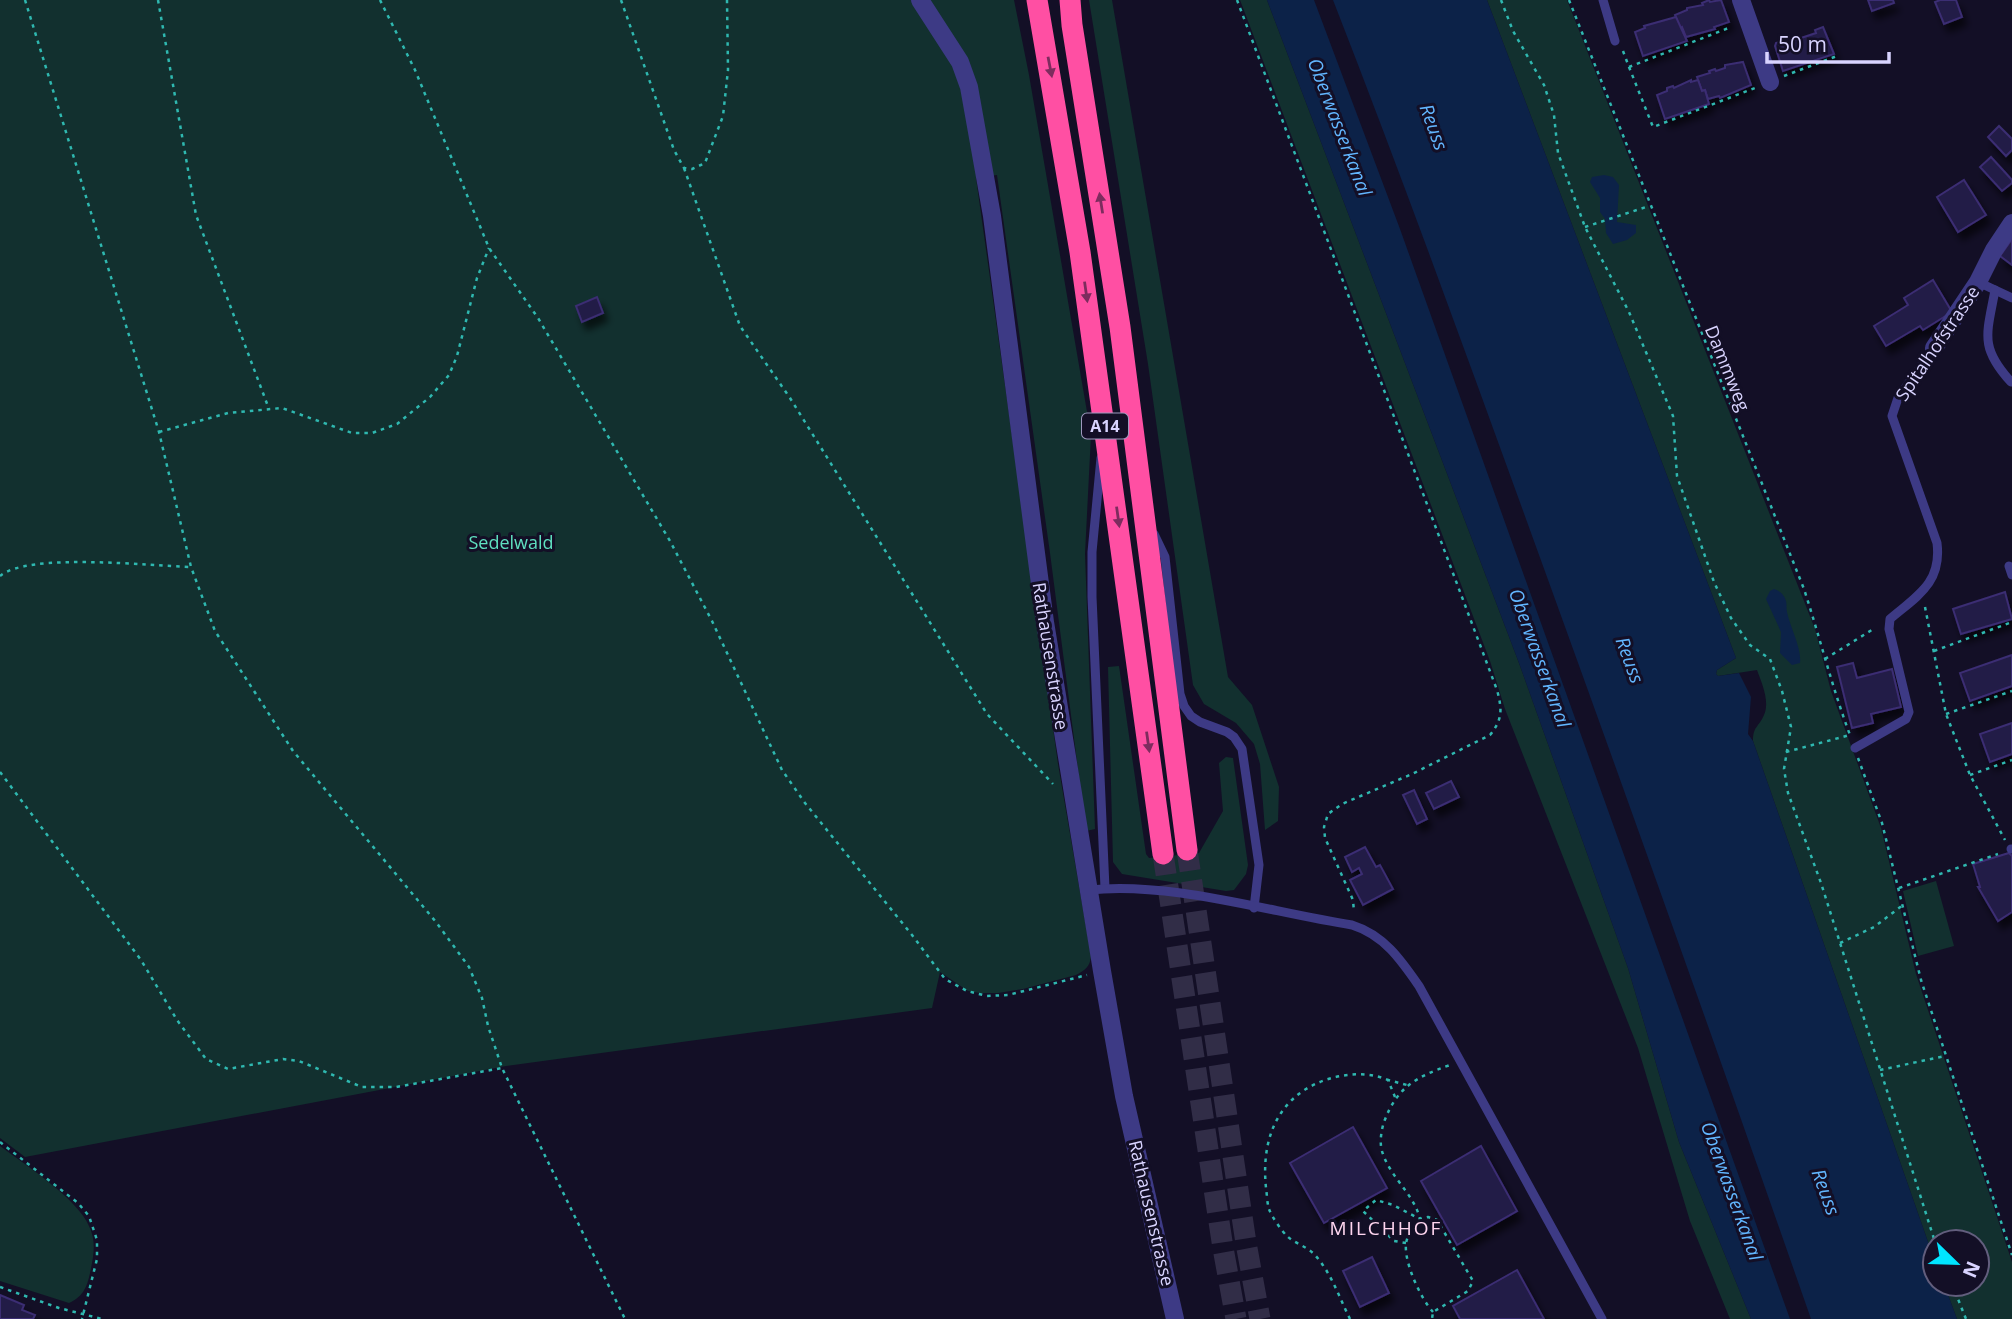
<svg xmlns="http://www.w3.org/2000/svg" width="2012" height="1319" font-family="'Open Sans',sans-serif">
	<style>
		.green { fill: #12302f }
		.water { fill: #0c2248 }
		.building { fill: #241b47; stroke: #3b2d73; stroke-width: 2; filter: url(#shadow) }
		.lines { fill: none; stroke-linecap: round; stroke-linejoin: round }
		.motorway-tunnel { stroke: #312d47; stroke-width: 21; stroke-dasharray: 21 10; stroke-linecap: butt }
		.path { stroke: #2fb8b0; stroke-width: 2.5; stroke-dasharray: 3.5 5; stroke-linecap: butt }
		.service { stroke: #3d3a85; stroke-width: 9 }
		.minor { stroke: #3d3a85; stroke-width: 18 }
		.motorway { stroke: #ff4fa3; stroke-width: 21 }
		.oneway { fill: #7d2c5e }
		.labels { text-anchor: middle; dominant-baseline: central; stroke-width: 6; stroke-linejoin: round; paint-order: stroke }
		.shield { fill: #130f26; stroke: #9e99be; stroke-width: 2 }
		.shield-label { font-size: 16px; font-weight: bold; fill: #d9d4ff }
		.street-label { font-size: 18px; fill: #d9d4ff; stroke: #130f26 }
		.park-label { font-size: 18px; fill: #5fe0c0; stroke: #130f26 }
		.water-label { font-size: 19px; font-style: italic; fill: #62b6ff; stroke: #130f26 }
		.neighbourhood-label { font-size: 19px; letter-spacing: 2px; fill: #ffd6f0; stroke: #130f26 }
	</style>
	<defs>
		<filter id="shadow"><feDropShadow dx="4.5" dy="8" stdDeviation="3.5" flood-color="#0009"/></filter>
	</defs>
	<rect width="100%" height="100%" fill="#130f26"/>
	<g class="green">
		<path d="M 0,0 L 1014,0 L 1029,75 L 1091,435 L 1085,554 L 1095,829 L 1086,831 L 1050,553 L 997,175 L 976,178 L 1058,764 L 1091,956 C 1090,967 1085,970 1076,975 L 1023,989 L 998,993 L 980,993 L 968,991 L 940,972 L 932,1008 L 506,1066 L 25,1157 L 0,1138 Z"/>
		<polygon points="1089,0 1112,0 1228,677 1252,705 1279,787 1278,821 1265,830 1260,764 1254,744 1236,723 1204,704 1193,685 1148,364"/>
		<polygon points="1240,0 1267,0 1519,663 1628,968 1679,1142 1751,1319 1730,1319 1690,1221 1638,1048 1505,709 1490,661"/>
		<path d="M 1487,0 L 1567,0 L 1815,629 L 1831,691 L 1881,828 L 1916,974 L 2012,1262 L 2012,1319 L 1957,1319 L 1944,1284 L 1977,1284 L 1977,1242 L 1935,1242 L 1935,1262 L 1753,741 C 1753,726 1759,727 1764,715 C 1770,701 1762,684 1757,670 L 1718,676 L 1716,674 L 1717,670 L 1736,658 Z"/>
		<polygon points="1119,666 1146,854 1149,858 1199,853 1223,811 1219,763 1226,757 1233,758 1248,865 1246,874 1234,890 1226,891 1122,874 1113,862 1108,667"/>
		<polygon points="1936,881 1954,946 1918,956 1903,891"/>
		<path d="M 0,1146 C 24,1164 78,1199 89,1226 C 96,1240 94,1254 91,1268 C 88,1284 85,1296 69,1303 L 0,1281 Z"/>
	</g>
	<g class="water">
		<polygon points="1267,0 1314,0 1400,229 1790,1319 1751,1319 1679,1142 1628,968 1519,663"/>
		<path d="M 1333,0 L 1487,0 L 1736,658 L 1717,670 L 1716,674 L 1718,676 L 1739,673 L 1751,697 L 1748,734 L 1753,741 L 1935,1262 L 1935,1284 L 1944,1284 L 1957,1319 L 1811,1319 C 1726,1075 1639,831 1551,588 C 1480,392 1409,195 1333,0 Z"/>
		<polygon points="1604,175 1613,177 1619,185 1617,222 1636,225 1636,233 1627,240 1613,244 1606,233 1605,219 1600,212 1600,198 1590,182 1592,177"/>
		<path d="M 1774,589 C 1780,591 1784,594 1786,601 C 1787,604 1786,608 1787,612 C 1790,627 1802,649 1800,663 L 1792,665 L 1780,653 L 1781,632 L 1766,599 L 1770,591 Z"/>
	</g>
	<g class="building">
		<polygon points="1709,0 1710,2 1721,0 1729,22 1714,27 1715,29 1686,37 1682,27 1680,28 1675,15 1687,10 1687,8 1703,5 1702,3"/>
		<polygon points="1868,0 1893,0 1894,3 1872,11"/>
		<polygon points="1940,0 1956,0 1962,17 1944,24 1935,2"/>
		<polygon points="1676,17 1687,41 1643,56 1635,32 1645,28 1644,26"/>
		<polygon points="1823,27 1834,54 1783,71 1775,46 1776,43 1785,40 1786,43 1816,33 1815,30"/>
		<polygon points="1743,62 1751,85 1720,98 1719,96 1708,99 1705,90 1702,91 1697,77 1710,73 1709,71 1715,69 1716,71 1725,68 1725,65"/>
		<polygon points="1691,80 1691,82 1698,80 1702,91 1705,90 1709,104 1665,119 1657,95 1667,91 1667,88 1673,86 1674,88"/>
		<polygon points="1999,126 2012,139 2012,150 2006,156 1988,137"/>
		<polygon points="1991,157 2012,180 2012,183 2002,191 1980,167"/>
		<polygon points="1964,180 1986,215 1958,232 1937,197"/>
		<polygon points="2012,239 2012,265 2000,256"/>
		<polygon points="1933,280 1952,312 1923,330 1920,326 1886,346 1874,326 1908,305 1904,298"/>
		<polygon points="597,297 603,313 582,322 576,306"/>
		<polygon points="2005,592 2012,619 1961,634 1953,609"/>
		<polygon points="2012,655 2012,686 1970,701 1960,673"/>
		<polygon points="1853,663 1857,678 1892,669 1901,707 1871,714 1873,723 1852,728 1837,667"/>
		<polygon points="2012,723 2012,754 1990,762 1980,734"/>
		<polygon points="1451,781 1459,797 1434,809 1426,793"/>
		<polygon points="1414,790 1427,819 1417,824 1403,795"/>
		<polygon points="1365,847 1376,867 1380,865 1393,889 1363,905 1350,880 1362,874 1359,868 1352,872 1345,857"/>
		<polygon points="2009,853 2012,856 2012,912 1998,921 1978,887 1980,887 1973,864"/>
		<polygon points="1353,1127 1387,1188 1324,1223 1290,1163"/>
		<polygon points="1481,1146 1517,1211 1457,1245 1421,1181"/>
		<polygon points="1372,1257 1389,1293 1360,1307 1343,1271"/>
		<polygon points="1517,1270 1544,1319 1460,1319 1453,1306"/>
		<polygon points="0,1295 24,1305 22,1310 35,1315 33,1319 0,1319"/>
	</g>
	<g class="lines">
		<g class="motorway-tunnel">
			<polyline points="1187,850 1246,1243 1260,1319"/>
			<polyline points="1163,854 1223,1248 1236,1319"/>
		</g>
		<g class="path">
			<polyline points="25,0 159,432 191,567 215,631 293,751 436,922 469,967 482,998 488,1026 502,1068 625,1319"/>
			<polyline points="158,0 196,215 269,409"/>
			<polyline points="380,0 415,70 489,248 538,318 670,541 712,621 782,770 805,803 912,935 945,979 967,991 987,996 1008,995 1087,975"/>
			<polyline points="621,0 674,150 684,168 692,169 705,163 723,116 728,70 727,0"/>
			<path d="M 1237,0 L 1497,690 C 1502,709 1503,719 1490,735 L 1412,774 L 1342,804 L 1328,814 L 1324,827 L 1325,838 L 1353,900 L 1354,912"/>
			<polyline points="1501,0 1513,31 1544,85 1554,115 1558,153 1585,227 1629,312 1673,416 1677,476 1714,582 1731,618 1750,645 1770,659 1782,691 1791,727 1784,769 1788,793 1821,883 1935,1242"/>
			<path d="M 1569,0 L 1804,589 C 1820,638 1832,687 1850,735"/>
			<polyline points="1623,51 1629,67 1731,27"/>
			<polyline points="1629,67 1653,127 1755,88"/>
			<polyline points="1784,76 1837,56"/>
			<polyline points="684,168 740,326 790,398 987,714 1053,784"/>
			<polyline points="1585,227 1649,206"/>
			<polyline points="159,432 228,413 282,408 352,433 372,433 397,424 430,397 449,375 457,356 477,278 489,248"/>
			<path d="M 0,576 C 28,552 151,566 191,567"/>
			<polyline points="1925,607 1946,714 1970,775 2005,840"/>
			<polyline points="1934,651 2012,622"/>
			<polyline points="1825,659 1875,628"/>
			<polyline points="1946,714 2012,691"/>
			<polyline points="1786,752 1850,735"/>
			<polyline points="1858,758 1882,823 1921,980 2012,1255"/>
			<polyline points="0,772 141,960 177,1020 206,1059 228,1069 283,1059 299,1061 362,1087 396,1087 502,1068"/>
			<polyline points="1970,775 2012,760"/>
			<polyline points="1899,888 1998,854"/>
			<polyline points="1840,943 1874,927 1903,905"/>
			<polyline points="1880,1070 1945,1056"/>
			<polyline points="1395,1097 1388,1080 1407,1085"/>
			<polyline points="0,1142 78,1203 89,1216 97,1240 97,1259 82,1319"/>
			<polyline points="1406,1243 1394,1241 1363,1211 1376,1200 1393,1205 1420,1219 1428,1217 1437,1220 1473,1281 1468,1291 1433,1312 1432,1319"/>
			<polyline points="1952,1284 1966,1319"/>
			<polyline points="0,1287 59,1308 102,1319"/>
			<path d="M 1433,1312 C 1421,1299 1404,1263 1406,1244 C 1407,1234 1415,1226 1420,1219 C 1414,1194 1391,1178 1383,1154 C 1379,1145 1381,1131 1384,1122 C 1397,1087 1416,1077 1450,1065"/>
			<path d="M 1350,1319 C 1339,1297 1331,1272 1314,1254 C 1306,1246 1294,1243 1287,1236 C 1281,1230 1272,1217 1269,1209 C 1267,1203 1267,1194 1266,1188 C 1262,1149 1271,1111 1306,1089 C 1329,1075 1363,1069 1388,1080"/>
		</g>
		<g class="service">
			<polyline points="1603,0 1615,41"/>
			<polyline points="1978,282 2012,298"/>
			<path d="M 1995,290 C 1987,334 1979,347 2011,382"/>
			<polyline points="1101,458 1092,552 1092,597 1105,888"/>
			<polyline points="1154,534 1165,557 1180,694 1184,706 1191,716 1200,722 1227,732 1234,737 1242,749 1259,865 1254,908"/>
			<polyline points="2009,566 2012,575"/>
			<path d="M 1855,748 L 1906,719 L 1909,712 L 1889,629 L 1890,619 C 1917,596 1942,583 1937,543 L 1892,416 L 1898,398 L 1934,348"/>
			<polyline points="2011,849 2012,849"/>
			<path d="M 1089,890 C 1170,881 1269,912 1352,925 C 1384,935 1401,960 1419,986 L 1602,1319"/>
		</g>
		<g class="minor">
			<polyline points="920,0 960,62 969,87 992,216 1045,622 1102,971 1124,1096 1175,1319"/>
			<polyline points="1741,0 1770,82"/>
			<polyline points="1934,348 1978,282 1994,250 2012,223"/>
		</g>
		<g class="motorway">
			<polyline points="1037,0 1080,252 1163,854"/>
			<polyline points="1070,0 1072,25 1120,327 1187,850"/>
		</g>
	</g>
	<defs><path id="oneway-solid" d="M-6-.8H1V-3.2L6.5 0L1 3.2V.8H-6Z" transform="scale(1.75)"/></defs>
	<g class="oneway">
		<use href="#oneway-solid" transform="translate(1050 67) rotate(79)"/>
		<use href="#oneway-solid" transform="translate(1101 203) rotate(-99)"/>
		<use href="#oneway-solid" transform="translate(1086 292) rotate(82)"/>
		<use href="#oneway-solid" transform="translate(1118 517) rotate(82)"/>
		<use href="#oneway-solid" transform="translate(1148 742) rotate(82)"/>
	</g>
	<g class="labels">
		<rect class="shield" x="1082" y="413.5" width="46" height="25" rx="5"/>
		<g class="shield-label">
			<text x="1105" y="426">A14</text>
		</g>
		<g class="street-label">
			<text transform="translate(1937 343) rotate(-56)">Spitalhofstrasse</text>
			<text transform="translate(1728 368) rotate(68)">Dammweg</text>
			<text transform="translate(1051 656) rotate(81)">Rathausenstrasse</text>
			<text transform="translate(1152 1213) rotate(77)">Rathausenstrasse</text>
		</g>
		<g class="park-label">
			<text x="511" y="542">Sedelwald</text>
		</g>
		<g class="water-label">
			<text transform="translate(1340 127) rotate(69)">Oberwasserkanal</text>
			<text transform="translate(1434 127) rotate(70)">Reuss</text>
			<text transform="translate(1540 658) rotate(70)">Oberwasserkanal</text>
			<text transform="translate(1630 660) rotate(70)">Reuss</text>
			<text transform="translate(1732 1191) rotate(70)">Oberwasserkanal</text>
			<text transform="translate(1826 1192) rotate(70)">Reuss</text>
		</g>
		<g class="neighbourhood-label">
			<text x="1386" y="1228">MILCHHOF</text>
		</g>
	</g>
	<g transform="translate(1956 1263) rotate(113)"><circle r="33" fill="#130f26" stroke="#625e7d" stroke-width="2"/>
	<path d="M0-5L12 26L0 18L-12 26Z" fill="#00e5ff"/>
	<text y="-10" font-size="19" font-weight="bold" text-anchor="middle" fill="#d9d4ff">N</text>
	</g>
	<path d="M1767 52v10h122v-10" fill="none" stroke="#d9d4ff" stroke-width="3.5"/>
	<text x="1778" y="52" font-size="21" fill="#d9d4ff" stroke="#130f26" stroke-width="5" paint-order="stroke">50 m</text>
</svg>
